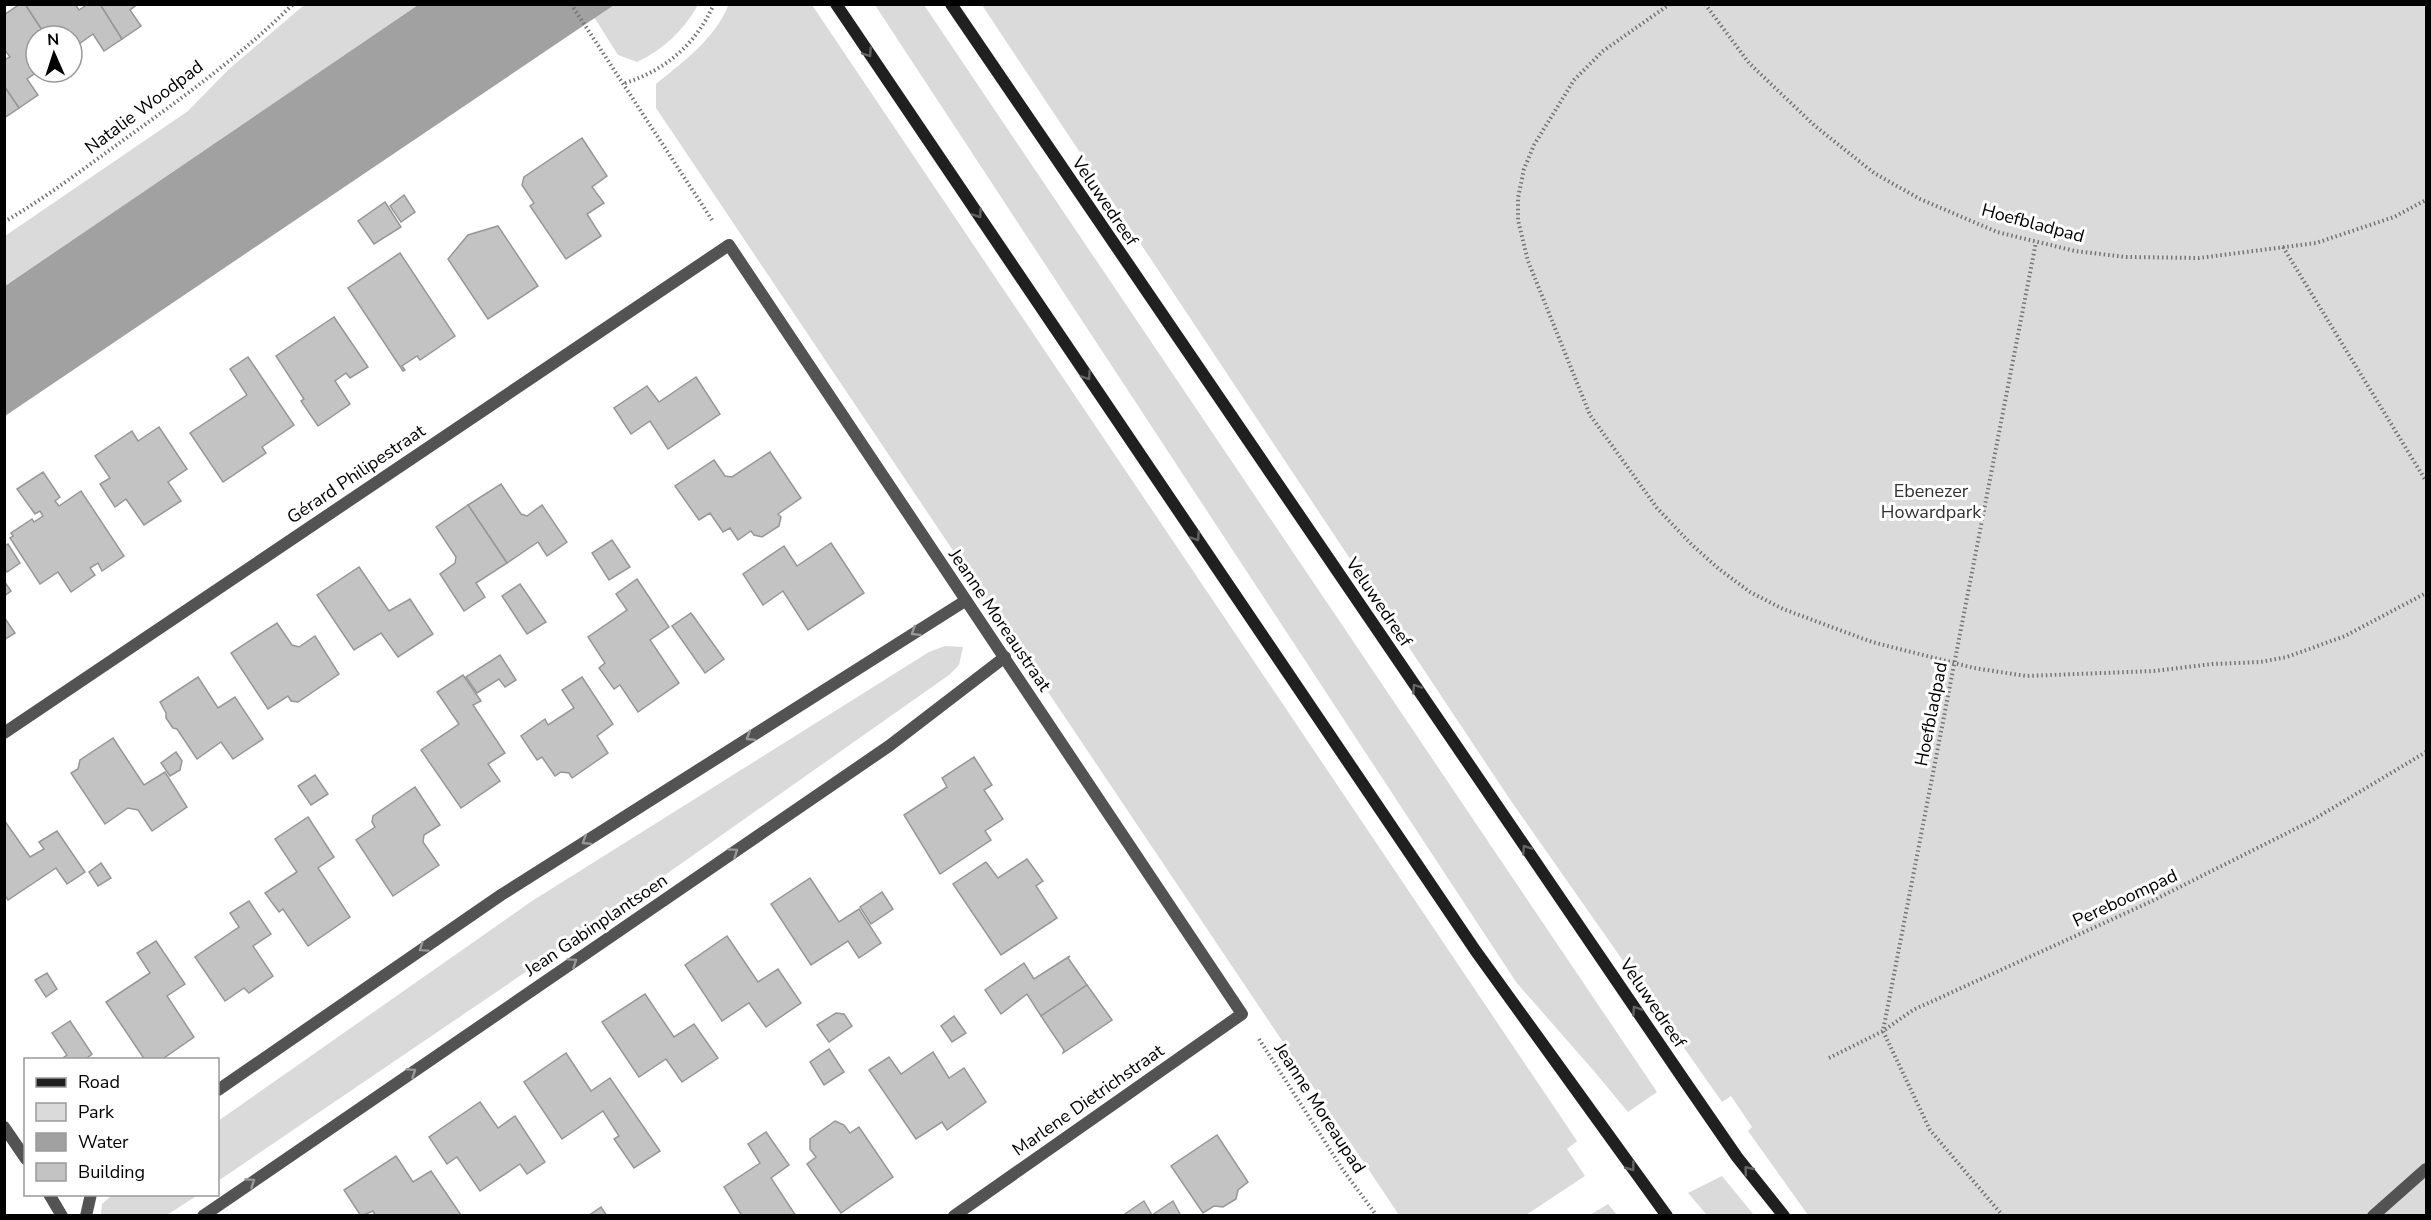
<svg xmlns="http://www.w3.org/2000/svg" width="2431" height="1220" font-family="'Nunito Sans',sans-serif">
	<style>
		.green { fill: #dadada }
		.water { fill: #a1a1a1 }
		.building { fill: #c3c3c3; stroke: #979797; stroke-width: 1.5 }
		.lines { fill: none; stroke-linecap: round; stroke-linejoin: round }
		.path { stroke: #757575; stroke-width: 4; stroke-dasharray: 1.5 3; stroke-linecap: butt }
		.street { stroke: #535353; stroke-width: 12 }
		.secondary { stroke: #202020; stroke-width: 12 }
		.oneway { stroke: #636363 }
		.oneway2 { stroke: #989898 }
		.labels { text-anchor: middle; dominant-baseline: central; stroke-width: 6; stroke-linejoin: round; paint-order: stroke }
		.street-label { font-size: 18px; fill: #000; stroke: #fff }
		.park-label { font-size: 18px; fill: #313131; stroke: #fff }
	</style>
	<rect width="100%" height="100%" fill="#fff"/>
	<g class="green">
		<path d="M 729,4 L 812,5 L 1577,1141 L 1567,1149 L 1585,1176 L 1526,1215 L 1399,1215 L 656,108 L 656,84 C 685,60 714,40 729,4 Z"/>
		<polygon points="304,5 418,5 5,286 5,236 188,111 229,69"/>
		<path d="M 613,5 L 698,5 C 683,31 664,49 637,62 L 618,55 L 594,17 Z"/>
		<polygon points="875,5 924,5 1657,1092 1628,1112 1593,1070 1516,982"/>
		<polygon points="982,5 2426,5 2426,1215 1808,1215 1748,1131 1752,1127 1731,1096 1722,1102 1511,801"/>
		<polygon points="945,646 963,647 959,665 949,675 570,942 218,1181 218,1121 532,901 929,652"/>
		<polygon points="1722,1176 1754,1215 1707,1215 1688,1193"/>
		<polygon points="112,1195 112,1194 198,1195 167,1215 101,1215 102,1204"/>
		<polygon points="1608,1204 1617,1215 1590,1215"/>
	</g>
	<polygon class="water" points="418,5 614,5 5,416 5,286"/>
	<g class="building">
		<polygon points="20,4 25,4 46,36 36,36 37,72 27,79 38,95 19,108 4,86 4,60 10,57 4,49 4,15"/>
		<polygon points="25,4 75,4 79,10 88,4 100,4 122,39 104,51 93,34 72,49 72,36 46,36"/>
		<polygon points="100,4 138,4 130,10 141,26 122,39"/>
		<polygon points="4,86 19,108 4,118"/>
		<polygon points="582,138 607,176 592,187 604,203 587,214 601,236 566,259 530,206 534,203 522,185 524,177"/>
		<polygon points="404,195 415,212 401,222 390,206"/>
		<polygon points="385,202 401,227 374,244 358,221"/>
		<polygon points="498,226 538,286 488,319 448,259 468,235"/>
		<polygon points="400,253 455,336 420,360 417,356 402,366 405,370 403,371 348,288"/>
		<polygon points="334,317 368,367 350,378 346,373 335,381 350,404 318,426 301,401 304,399 276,356"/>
		<polygon points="248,357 294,425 262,447 266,453 223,482 190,433 247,395 230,369"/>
		<polygon points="696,377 720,414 668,449 650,421 631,434 614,408 647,386 659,402"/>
		<polygon points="159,427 187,469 168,482 181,501 144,525 126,499 115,507 100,484 110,478 95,456 132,431 138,441"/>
		<polygon points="770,452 801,498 778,514 781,517 779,526 762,537 754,535 751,531 738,540 730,528 723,532 710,513 699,520 675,486 714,460 725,476 732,477"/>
		<polygon points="43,472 60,497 55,501 59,506 81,491 124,556 102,571 98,563 90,568 95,575 71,592 58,572 40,584 10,538 13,536 11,533 32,519 34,522 43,516 40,511 35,514 17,489"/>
		<polygon points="501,484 521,514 527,516 542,505 567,542 547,556 538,542 507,563 468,505"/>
		<polygon points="468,505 507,563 476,583 485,597 464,611 440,574 455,563 456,557 436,527"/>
		<polygon points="612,540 630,567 609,580 592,553"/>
		<polygon points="831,543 864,593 808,630 783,591 763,605 743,574 784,546 797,566"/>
		<polygon points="8,544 20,563 7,572 4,568 4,546"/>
		<polygon points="359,567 389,611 410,599 433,634 398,657 381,633 354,650 317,595"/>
		<polygon points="637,579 669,627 650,640 679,683 638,712 620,685 614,689 599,668 605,663 588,637 627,610 616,594"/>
		<polygon points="4,581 11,591 4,596"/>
		<polygon points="520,584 546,622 527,634 502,596"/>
		<polygon points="691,613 724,659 705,673 672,626"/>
		<polygon points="4,617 15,633 4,640"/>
		<polygon points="277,623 292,645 299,647 315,636 339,674 298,702 291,701 288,696 268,709 231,653"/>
		<polygon points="500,655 516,680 505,687 499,679 477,693 466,677"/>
		<polygon points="463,675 481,701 473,705 505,753 488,764 500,781 461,808 421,750 459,724 437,692"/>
		<polygon points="198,677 218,708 235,697 263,739 233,759 221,742 197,759 177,729 173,728 166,718 166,713 160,702"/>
		<polygon points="582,677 613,724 597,736 608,753 572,778 569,773 561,772 555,776 542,757 537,760 521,736 545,719 548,725 574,708 562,690"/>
		<polygon points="113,738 144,785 165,772 187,807 152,831 138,810 128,808 105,824 71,773 78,769 80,760"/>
		<polygon points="176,752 182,761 180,770 170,776 161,763"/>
		<polygon points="974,757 992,785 984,790 1003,819 985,831 991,840 940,874 904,815 947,787 942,778"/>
		<polygon points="315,775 328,794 311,805 298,786"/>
		<polygon points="415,787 440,825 424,835 423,842 439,865 393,896 356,840 375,827 372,822 373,816"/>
		<polygon points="308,817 334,857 318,868 350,917 308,946 283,909 279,912 265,893 297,872 275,839"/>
		<polygon points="4,820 30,857 44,849 39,842 57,831 85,872 67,884 56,868 8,900 4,894"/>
		<polygon points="1027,859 1043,881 1036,886 1057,918 1001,955 953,884 986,862 998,878"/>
		<polygon points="101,863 111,878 98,886 89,872"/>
		<polygon points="810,878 839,922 859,909 881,943 859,958 848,941 811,965 771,904"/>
		<polygon points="882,892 893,909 871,924 860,907"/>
		<polygon points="249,901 271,934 253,946 273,976 249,993 244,988 225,1001 195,957 239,927 230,913"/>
		<polygon points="727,936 758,982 778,969 801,1003 766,1027 749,1003 722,1021 685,965"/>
		<polygon points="156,941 185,984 167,996 194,1037 161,1060 145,1060 106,1002 150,973 137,953"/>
		<polygon points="1070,956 1068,958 1087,985 1041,1016 1027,994 1001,1014 985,990 1024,963 1034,979"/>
		<polygon points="47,973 57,989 46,997 35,980"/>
		<polygon points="1087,985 1112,1020 1063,1053 1064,1050 1041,1016"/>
		<polygon points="645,994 674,1037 694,1024 718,1058 682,1082 666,1059 639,1077 602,1022"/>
		<polygon points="836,1013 844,1014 852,1026 829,1042 817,1025"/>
		<polygon points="954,1016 966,1033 952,1042 941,1026"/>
		<polygon points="70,1021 92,1054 85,1060 60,1060 67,1055 52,1033"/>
		<polygon points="829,1049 844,1072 824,1085 810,1062"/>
		<polygon points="933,1052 949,1078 964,1068 986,1102 947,1130 942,1122 916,1139 869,1070 889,1057 901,1074"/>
		<polygon points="566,1053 591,1091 610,1078 660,1151 634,1168 614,1139 619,1136 603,1111 562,1139 524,1082"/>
		<polygon points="480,1102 498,1128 515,1116 545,1162 527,1174 520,1164 480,1191 457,1157 447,1164 429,1137"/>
		<polygon points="835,1121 844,1125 850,1133 859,1127 893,1177 841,1213 807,1164 816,1157 810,1149 810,1139"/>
		<polygon points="766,1132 789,1165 771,1178 796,1216 742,1216 724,1187 760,1163 748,1144"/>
		<polygon points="1217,1135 1248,1182 1238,1190 1236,1199 1223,1207 1214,1206 1203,1213 1171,1166"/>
		<polygon points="396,1156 413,1182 431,1171 461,1215 376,1216 373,1211 361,1216 344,1190"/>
		<polygon points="1144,1201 1152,1215 1173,1201 1181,1216 1122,1216"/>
		<polygon points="601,1207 607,1216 588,1216"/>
	</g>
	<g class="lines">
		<g class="path">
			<polyline points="571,4 712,220"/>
			<polyline points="1670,4 1603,51 1574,80 1534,145 1524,169 1518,198 1518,220 1528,261 1590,415 1657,508 1692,545 1719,569 1750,592 1783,609 1872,642 1974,668 2026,676 2154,671 2212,664 2260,662 2287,657 2345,636 2426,593"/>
			<polyline points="1705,4 1749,63 1815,126 1874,173 1920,199 1997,232 2075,251 2126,257 2199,258 2316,243 2394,217 2426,200"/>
			<path d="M 625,83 C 666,70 696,44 714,4"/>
			<path d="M 4,222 C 47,197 86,167 125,139 C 183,97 242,55 293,4"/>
			<polyline points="2283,247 2426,481"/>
			<polyline points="1259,1039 1343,1170 1377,1216"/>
			<polyline points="1829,1058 1883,1031 1913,1010 2150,902 2311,821 2426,752"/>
			<polyline points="2003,1216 1930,1130 1883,1031 2036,242"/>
		</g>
		<g class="street">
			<polyline points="4,733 729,245 1242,1014 954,1216"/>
			<polyline points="218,1090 501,895 965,601"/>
			<polyline points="4,1127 26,1159"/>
			<polyline points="49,1194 62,1216"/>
			<polyline points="86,1216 91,1194"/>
			<polyline points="203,1216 889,746 1005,657"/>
			<polyline points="2373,1216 2426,1169"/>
		</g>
		<g class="secondary">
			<polyline points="836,4 1475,950 1667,1216"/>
			<polyline points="951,4 1686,1083 1737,1157 1784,1216"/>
		</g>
	</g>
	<defs><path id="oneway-chevron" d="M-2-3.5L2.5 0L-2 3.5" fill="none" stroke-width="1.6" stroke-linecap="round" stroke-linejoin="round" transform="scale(1.5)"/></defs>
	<g class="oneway">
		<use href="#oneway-chevron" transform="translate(868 53) rotate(56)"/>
		<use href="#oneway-chevron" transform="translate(978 214) rotate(56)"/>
		<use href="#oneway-chevron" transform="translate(1087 376) rotate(56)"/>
		<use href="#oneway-chevron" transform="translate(1196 537) rotate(56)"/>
		<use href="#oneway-chevron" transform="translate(1416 688) rotate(-124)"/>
		<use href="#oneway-chevron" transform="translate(1526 849) rotate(-124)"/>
		<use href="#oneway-chevron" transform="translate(1636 1010) rotate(-124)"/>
		<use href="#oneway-chevron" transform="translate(1631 1167) rotate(53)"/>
		<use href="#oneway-chevron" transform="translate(1748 1170) rotate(-129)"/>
	</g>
	<g class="oneway2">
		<use href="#oneway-chevron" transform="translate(915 632) rotate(148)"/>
		<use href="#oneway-chevron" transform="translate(750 737) rotate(148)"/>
		<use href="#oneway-chevron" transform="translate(586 841) rotate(148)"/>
		<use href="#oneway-chevron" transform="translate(734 852) rotate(-34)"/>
		<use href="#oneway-chevron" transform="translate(423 948) rotate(145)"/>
		<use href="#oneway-chevron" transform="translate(573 962) rotate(-34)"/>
		<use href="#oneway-chevron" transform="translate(412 1072) rotate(-34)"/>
		<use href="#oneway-chevron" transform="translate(251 1182) rotate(-34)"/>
	</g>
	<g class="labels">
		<g class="street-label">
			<text transform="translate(144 107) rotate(-37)">Natalie Woodpad</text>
			<text transform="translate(1105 201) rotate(56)">Veluwedreef</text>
			<text transform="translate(2033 223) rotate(15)">Hoefbladpad</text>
			<text transform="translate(356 474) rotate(-34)">Gérard Philipestraat</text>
			<text transform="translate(1379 602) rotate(56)">Veluwedreef</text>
			<text transform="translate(1000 620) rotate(56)">Jeanne Moreaustraat</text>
			<text transform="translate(1931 714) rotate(-79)">Hoefbladpad</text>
			<text transform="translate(2125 898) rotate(-25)">Pereboompad</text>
			<text transform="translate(596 925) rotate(-34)">Jean Gabinplantsoen</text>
			<text transform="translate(1653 1003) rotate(56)">Veluwedreef</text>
			<text transform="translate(1088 1100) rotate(-35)">Marlene Dietrichstraat</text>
			<text transform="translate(1320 1108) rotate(57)">Jeanne Moreaupad</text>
		</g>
		<g class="park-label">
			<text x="1931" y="491">Ebenezer<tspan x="1931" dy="21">Howardpark</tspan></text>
		</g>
	</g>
	<rect width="2431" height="1220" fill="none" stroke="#000000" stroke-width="12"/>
	<rect x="24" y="1058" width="195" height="138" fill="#ffffff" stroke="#999999" stroke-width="1.5"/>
	<rect x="36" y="1078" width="30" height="9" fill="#202020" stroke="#999999" stroke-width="1.5"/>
	<text x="78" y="1088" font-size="18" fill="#000000">Road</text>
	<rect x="36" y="1103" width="30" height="18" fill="#dadada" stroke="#999999" stroke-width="1.5"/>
	<text x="78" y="1118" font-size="18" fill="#000000">Park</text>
	<rect x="36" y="1133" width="30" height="18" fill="#a1a1a1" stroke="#999999" stroke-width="1.5"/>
	<text x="78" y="1148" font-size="18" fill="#000000">Water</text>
	<rect x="36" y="1163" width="30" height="18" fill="#c3c3c3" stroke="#999999" stroke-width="1.5"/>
	<text x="78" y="1178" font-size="18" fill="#000000">Building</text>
	<g transform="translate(54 54) rotate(357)"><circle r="28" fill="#ffffff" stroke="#999999" stroke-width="1.5"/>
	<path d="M0-4.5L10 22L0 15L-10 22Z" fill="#000000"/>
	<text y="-9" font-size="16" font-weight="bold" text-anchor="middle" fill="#000000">N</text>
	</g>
</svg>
